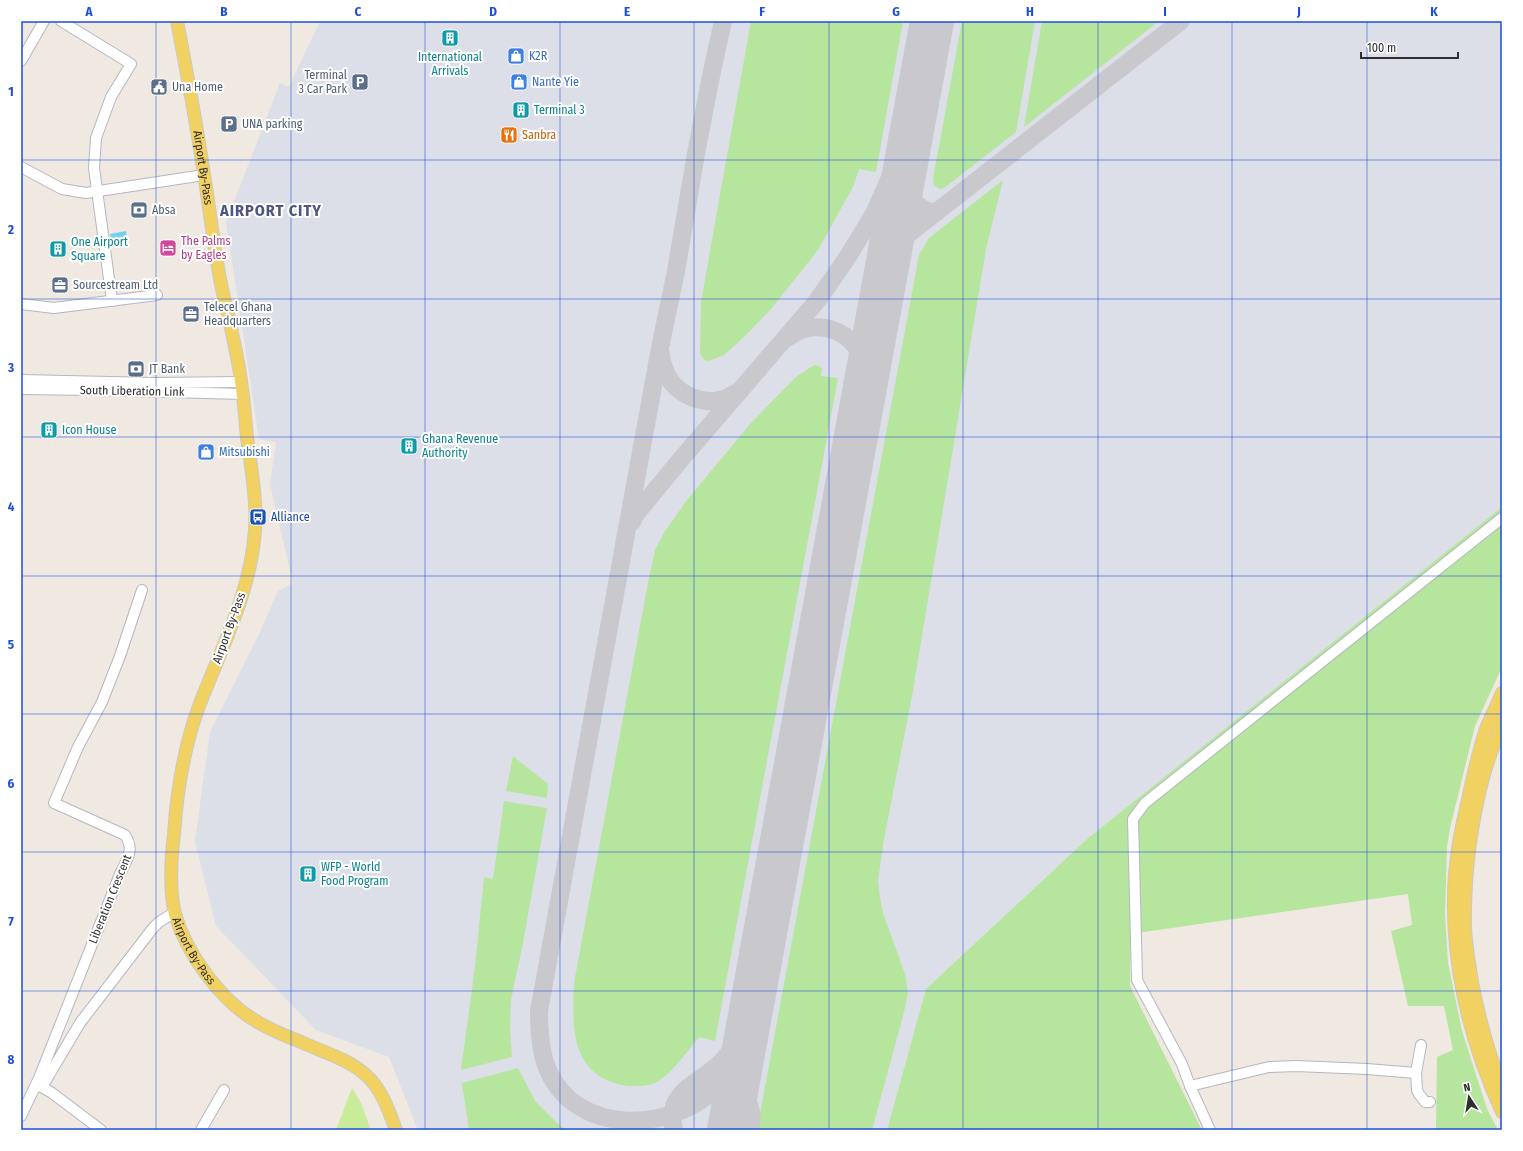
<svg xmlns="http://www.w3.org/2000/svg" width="1523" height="1151" font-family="'Fira Sans Condensed',sans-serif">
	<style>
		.airport { fill: #dcdee8 }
		.green { fill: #b6e59e }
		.pitch { fill: #c9ec9a }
		.water { fill: #75cff0 }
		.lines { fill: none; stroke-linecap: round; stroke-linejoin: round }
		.taxiway { stroke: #c9c8cc; stroke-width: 18 }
		.runway { stroke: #c9c8cc; stroke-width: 44 }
		.minor-casing { stroke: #b4b7c1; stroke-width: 12 }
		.major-casing { stroke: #c9c9c9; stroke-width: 14 }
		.minor { stroke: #fff; stroke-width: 10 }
		.major { stroke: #f2d163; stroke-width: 12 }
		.grid { fill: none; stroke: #1d4ed8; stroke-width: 1; stroke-opacity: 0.55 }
		.labels { text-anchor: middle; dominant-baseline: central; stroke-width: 4; stroke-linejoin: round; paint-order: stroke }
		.shop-label { font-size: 12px; fill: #366cbe; stroke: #fff; text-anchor: start }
		.culture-label { font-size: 12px; fill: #0d838f; stroke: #fff; text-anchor: start }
		.service-label { font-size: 12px; fill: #4e5e75; stroke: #fff; text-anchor: start }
		.food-label { font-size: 12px; fill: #c56008; stroke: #fff; text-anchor: start }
		.street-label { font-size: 12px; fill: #2e2e2e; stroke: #fff }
		.hotel-label { font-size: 12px; fill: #b23c85; stroke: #fff; text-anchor: start }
		.transit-label { font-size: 12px; fill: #164399; stroke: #fff; text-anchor: start }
		.district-label { font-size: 16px; font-weight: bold; letter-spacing: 1px; fill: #4d5680; stroke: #fff }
		.neatline { fill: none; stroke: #1d4ed8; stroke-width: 1.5 }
		.grid-label { font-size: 13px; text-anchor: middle; font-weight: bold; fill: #1d4ed8 }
	</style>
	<rect width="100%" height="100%" fill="#efe9e1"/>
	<polygon class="airport" points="320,21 1502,21 1502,507 1087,839 926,989 887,1130 418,1130 389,1057 316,1030 216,926 195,841 210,732 259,634 278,591 293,583 270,484 276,442 259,439 226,222 280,83 289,87"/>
	<g class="green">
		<polygon points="751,21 903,21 876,172 859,169 853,187 818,250 771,309 745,336 724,355 709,361 705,360 700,354 701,302"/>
		<polygon points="962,21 1035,21 1016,132 944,188 939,189 934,185 933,179"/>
		<polygon points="1042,21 1159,21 1024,127"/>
		<polygon points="1003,180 986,249 912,696 884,839 878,881 880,898 883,913 905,974 908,993 904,1012 872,1130 757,1130 919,255 929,238"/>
		<path d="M 814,365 L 819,366 L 822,368 L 821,376 L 838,378 L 715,1041 L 699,1037 C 688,1050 674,1071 660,1080 C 650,1087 634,1087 622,1085 C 570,1074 572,1025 574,983 L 648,583 L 655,550 L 665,531 L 687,500 L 751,423 L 796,377 Z"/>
		<polygon points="1502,507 1502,667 1475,726 1450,828 1447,847 1445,915 1448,963 1462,1031 1487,1109 1498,1130 1436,1130 1437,1057 1453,1050 1444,1006 1408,1006 1391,931 1412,925 1408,894 1130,934 1130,986 1202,1130 887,1130 926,989 1087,839"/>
		<polygon points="513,756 548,784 547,798 506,791"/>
		<polygon points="504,801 547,808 523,943 511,1000 510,1031 512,1057 461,1070 475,967 484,877 493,879"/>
		<polygon points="518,1068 535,1101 557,1123 567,1130 469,1130 462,1083"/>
	</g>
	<polygon class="pitch" points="352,1088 361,1103 371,1130 336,1130"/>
	<polygon class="water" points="126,231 127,238 112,241 110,234"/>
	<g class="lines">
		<g class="taxiway">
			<path d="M 723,21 L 711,76 L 696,154 L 676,271 L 660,348 L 539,1011 C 539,1030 540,1050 547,1068 C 576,1138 674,1133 720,1084 C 733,1070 740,1051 747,1033"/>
			<path d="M 905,169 C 903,189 915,213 937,212"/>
			<polyline points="887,265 895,250 907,235 1181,21"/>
			<path d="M 789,337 C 816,316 856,331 863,363 C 867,377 863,393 861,407"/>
			<path d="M 661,354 C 661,362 664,368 667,375 C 677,395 705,407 726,398 C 730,396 734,394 738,392"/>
			<polyline points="632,522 635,515 682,458 817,301 847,258 874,214 913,125"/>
			<path d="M 743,1058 C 743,1070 742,1082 745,1093 C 749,1107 755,1114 749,1130"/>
			<path d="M 674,1130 C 664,1087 704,1084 725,1058 C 742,1038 748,1016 754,991"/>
		</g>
		<polyline class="runway" points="729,1130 932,21"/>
		<g class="minor-casing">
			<g id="minor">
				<polyline points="61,21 131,64 111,97 96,138 94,168 112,301"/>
				<polyline points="21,61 44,21"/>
				<polyline points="21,167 62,189 86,193 204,175"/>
				<polyline points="21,304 54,308 157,295"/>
				<polyline points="21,380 155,383 241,382"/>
				<polyline points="21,389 94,390 243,394"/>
				<polyline points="1416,1073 1417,1090 1419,1094 1425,1102 1430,1102"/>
				<polyline points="36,1086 42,1087 52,1093 101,1130"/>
				<polyline points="1190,1086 1269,1067 1296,1066 1367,1069 1416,1073 1421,1045"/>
				<polyline points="42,1087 80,1023 153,928 159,922 175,912"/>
				<path d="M 21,1116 L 39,1078 L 120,874 C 127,859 135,850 125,835 L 54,803 L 78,747 L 102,702 L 120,656 L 142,590"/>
				<polyline points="201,1130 224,1090"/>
				<polyline points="1210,1130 1190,1086 1182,1064 1137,980 1133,819 1145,803 1502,518"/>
			</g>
		</g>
		<g class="major-casing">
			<g id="major">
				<path id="s1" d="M 177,21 C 186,68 195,115 202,162 C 209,202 213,244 221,284 C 228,317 237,349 241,381 C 244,400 245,418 247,437 C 251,467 257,499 255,530 C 251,592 221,649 199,706 C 184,747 177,790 174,834 C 171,859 169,889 175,914 C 186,953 221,1001 256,1021 C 270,1030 286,1036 301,1042 C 323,1052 349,1059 367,1076 C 382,1090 389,1111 396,1130"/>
				<path d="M 1502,693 C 1497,705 1491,717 1486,729 C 1478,752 1473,776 1468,800 C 1462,824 1457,849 1455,874 C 1449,955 1468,1038 1502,1112"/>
				<path d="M 1502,722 C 1496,739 1489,757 1484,774 C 1471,823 1464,876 1465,928 C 1466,946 1469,964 1472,982 C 1479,1018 1488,1053 1502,1087"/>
			</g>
		</g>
		<use href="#minor" class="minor"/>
		<use href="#major" class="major"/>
	</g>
	<path class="grid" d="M 156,21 L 156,1130M 291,21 L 291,1130M 425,21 L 425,1130M 560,21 L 560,1130M 694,21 L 694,1130M 829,21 L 829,1130M 963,21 L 963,1130M 1098,21 L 1098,1130M 1232,21 L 1232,1130M 1367,21 L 1367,1130M 21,160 L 1502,160M 21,299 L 1502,299M 21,437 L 1502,437M 21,576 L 1502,576M 21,714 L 1502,714M 21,852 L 1502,852M 21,991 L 1502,991"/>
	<defs>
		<g id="building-square" transform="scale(0.9)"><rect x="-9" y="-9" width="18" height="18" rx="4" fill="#0f9aa8" stroke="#fff"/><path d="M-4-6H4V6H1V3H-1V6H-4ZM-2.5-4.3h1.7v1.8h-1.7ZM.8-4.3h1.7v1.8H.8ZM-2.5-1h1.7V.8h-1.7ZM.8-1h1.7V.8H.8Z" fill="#fff"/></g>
		<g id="shop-square" transform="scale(0.9)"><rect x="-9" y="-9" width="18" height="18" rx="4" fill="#3f7fe0" stroke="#fff"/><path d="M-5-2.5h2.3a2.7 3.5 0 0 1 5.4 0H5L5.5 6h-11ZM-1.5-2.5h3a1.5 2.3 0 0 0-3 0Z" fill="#fff"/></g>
		<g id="parking-square" transform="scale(0.9)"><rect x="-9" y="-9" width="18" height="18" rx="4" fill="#5c6f8a" stroke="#fff"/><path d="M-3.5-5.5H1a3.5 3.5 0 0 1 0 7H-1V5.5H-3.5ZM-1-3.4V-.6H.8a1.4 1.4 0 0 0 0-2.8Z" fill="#fff"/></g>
		<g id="civic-square" transform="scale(0.9)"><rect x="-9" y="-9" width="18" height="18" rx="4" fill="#5c6f8a" stroke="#fff"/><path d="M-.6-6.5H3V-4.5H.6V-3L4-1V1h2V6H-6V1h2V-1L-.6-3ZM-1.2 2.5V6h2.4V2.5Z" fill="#fff"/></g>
		<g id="restaurant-square" transform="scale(0.9)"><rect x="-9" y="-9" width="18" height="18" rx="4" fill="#e8710a" stroke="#fff"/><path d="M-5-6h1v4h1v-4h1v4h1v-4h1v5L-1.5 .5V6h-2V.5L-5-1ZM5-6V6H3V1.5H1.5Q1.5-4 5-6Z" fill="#fff"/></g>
		<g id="bank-square" transform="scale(0.9)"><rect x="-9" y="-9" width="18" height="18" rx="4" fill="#5c6f8a" stroke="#fff"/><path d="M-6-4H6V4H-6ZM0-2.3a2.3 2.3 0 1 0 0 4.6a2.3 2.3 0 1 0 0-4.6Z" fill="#fff"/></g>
		<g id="hotel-square" transform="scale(0.9)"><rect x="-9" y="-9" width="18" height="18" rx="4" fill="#d1479c" stroke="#fff"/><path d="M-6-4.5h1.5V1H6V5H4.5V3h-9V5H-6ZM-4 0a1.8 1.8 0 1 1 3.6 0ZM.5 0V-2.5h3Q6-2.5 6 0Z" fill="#fff"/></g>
		<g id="office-square" transform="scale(0.9)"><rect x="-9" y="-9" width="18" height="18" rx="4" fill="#5c6f8a" stroke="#fff"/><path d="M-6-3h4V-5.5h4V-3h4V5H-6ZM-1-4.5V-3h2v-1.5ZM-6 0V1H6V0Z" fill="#fff"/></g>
		<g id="bus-square" transform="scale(0.9)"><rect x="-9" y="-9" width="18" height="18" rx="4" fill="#1a4fb4" stroke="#fff"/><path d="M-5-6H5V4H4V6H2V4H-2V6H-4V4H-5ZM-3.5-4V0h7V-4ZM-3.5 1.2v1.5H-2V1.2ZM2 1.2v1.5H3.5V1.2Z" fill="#fff"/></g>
	</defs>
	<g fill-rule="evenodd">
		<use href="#building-square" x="450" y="38"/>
		<use href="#shop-square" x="516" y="56"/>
		<use href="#parking-square" x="360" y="82"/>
		<use href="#shop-square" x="519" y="82"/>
		<use href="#civic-square" x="159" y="87"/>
		<use href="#building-square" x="521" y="110"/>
		<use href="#parking-square" x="229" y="124"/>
		<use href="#restaurant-square" x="509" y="135"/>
		<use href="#bank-square" x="139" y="210"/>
		<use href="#hotel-square" x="168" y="248"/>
		<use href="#building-square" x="58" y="249"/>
		<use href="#office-square" x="60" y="285"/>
		<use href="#office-square" x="191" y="314"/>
		<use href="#bank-square" x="136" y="369"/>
		<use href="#building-square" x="49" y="430"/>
		<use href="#building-square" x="409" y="446"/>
		<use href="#shop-square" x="206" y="452"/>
		<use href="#bus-square" x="258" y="517"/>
		<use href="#building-square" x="308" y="874"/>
	</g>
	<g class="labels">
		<g class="shop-label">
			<text x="529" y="56">K2R</text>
			<text x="532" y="82">Nante Yie</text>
			<text x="219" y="452">Mitsubishi</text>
		</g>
		<g class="culture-label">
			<text x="450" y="57" text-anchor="middle">International<tspan x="450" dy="14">Arrivals</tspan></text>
			<text x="534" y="110">Terminal 3</text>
			<text x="71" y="242">One Airport<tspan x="71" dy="14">Square</tspan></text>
			<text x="62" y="430">Icon House</text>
			<text x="422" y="439">Ghana Revenue<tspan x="422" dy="14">Authority</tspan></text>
			<text x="321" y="867">WFP - World<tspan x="321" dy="14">Food Program</tspan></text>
		</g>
		<g class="service-label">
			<text x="347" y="75" text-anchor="end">Terminal<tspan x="347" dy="14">3 Car Park</tspan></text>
			<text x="172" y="87">Una Home</text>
			<text x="242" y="124">UNA parking</text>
			<text x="152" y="210">Absa</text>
			<text x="73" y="285">Sourcestream Ltd</text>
			<text x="204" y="307">Telecel Ghana<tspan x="204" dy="14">Headquarters</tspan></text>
			<text x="149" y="369">JT Bank</text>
		</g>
		<g class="food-label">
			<text x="522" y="135">Sanbra</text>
		</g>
		<g class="street-label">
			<text stroke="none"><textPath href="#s1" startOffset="149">Airport By-Pass</textPath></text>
			<text transform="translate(132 391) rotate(1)">South Liberation Link</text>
			<text transform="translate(229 628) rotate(-70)">Airport By-Pass</text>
			<text transform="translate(110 899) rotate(-68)">Liberation Crescent</text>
			<text stroke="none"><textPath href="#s1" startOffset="954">Airport By-Pass</textPath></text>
		</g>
		<g class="hotel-label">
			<text x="181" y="241">The Palms<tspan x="181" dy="14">by Eagles</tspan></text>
		</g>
		<g class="transit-label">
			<text x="271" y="517">Alliance</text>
		</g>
		<g class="district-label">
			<text x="271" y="210">AIRPORT CITY</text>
		</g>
	</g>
	<rect width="1523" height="1151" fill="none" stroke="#ffffff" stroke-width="44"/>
	<g transform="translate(1469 1097) rotate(348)" stroke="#ffffff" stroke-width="3" paint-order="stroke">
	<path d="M0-3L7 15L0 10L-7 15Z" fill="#2e2e2e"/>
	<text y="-6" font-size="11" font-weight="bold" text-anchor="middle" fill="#2e2e2e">N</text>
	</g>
	<path d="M1361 52v6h97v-6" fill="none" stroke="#2e2e2e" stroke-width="2"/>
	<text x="1367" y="52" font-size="12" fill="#2e2e2e" stroke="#ffffff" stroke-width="3" paint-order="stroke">100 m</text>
	<rect x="22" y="22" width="1479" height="1107" class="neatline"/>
	<g class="grid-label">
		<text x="89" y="16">A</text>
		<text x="224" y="16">B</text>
		<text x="358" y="16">C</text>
		<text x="493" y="16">D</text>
		<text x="627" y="16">E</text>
		<text x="762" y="16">F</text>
		<text x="896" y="16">G</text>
		<text x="1030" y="16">H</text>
		<text x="1165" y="16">I</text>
		<text x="1299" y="16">J</text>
		<text x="1434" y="16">K</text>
		<text x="11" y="96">1</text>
		<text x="11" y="234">2</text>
		<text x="11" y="372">3</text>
		<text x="11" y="511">4</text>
		<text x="11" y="649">5</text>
		<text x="11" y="788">6</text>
		<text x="11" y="926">7</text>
		<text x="11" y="1064">8</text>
	</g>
</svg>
